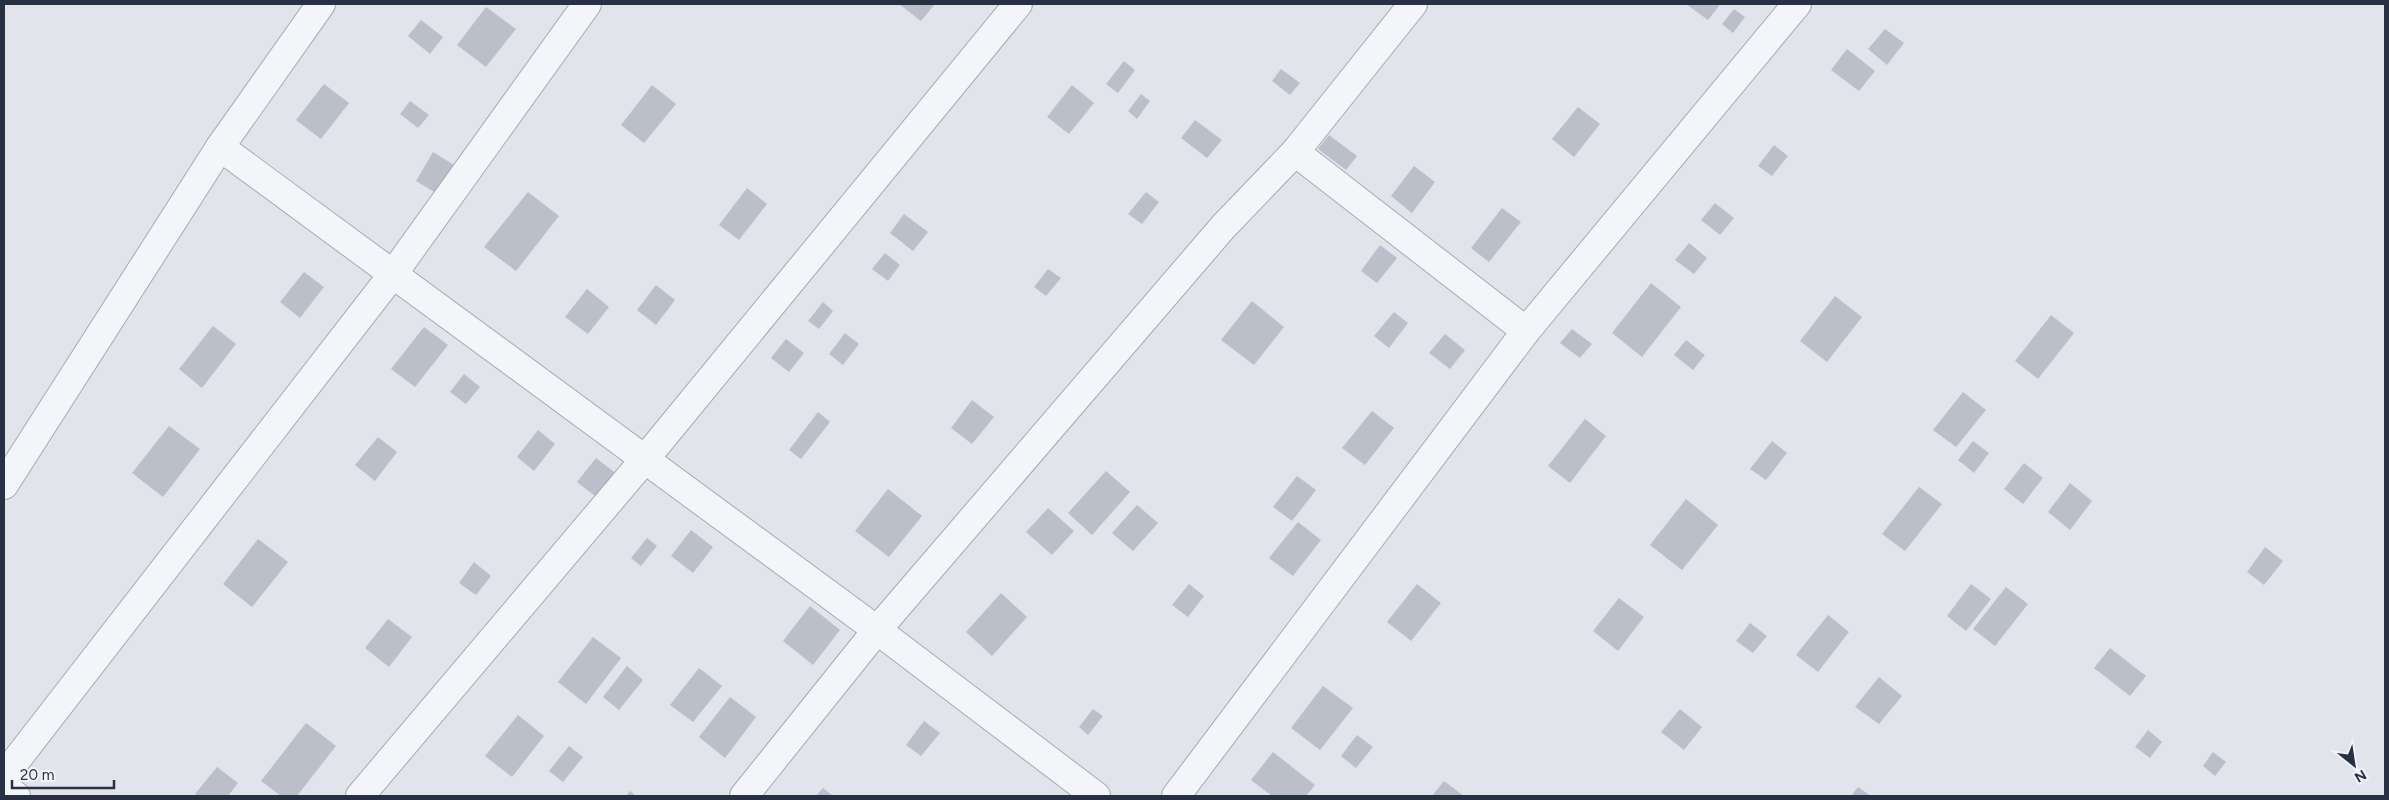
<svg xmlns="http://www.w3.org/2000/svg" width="2389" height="800" font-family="Figtree,sans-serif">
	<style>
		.building { fill: #bbbfca }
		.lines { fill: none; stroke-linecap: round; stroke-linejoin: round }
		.minor-casing { stroke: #a6aab5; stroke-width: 30 }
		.minor { stroke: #f4f5f8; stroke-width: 28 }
	</style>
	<rect width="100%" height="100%" fill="#e1e4ea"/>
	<g class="building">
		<polygon points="899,4 935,4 921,21"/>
		<polygon points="1686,4 1717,4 1719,6 1708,20"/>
		<polygon points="486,7 516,29 486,67 457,45"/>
		<polygon points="1734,9 1745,17 1733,33 1722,24"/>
		<polygon points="421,20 443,37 430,54 408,36"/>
		<polygon points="1885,29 1904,43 1887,65 1868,49"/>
		<polygon points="1847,49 1875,71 1859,91 1831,70"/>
		<polygon points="1124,61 1135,70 1118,93 1106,84"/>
		<polygon points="1281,69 1300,83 1290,95 1272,81"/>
		<polygon points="324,84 349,103 321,139 296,120"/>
		<polygon points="652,85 676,104 644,143 621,125"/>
		<polygon points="1072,85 1094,103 1069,134 1047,117"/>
		<polygon points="1141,94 1150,101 1137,119 1128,111"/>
		<polygon points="410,101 429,115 418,128 400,114"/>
		<polygon points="1578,107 1600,124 1574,157 1552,139"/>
		<polygon points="1195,120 1222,140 1207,158 1181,138"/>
		<polygon points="1329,135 1357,156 1346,170 1318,149"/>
		<polygon points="1774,145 1788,156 1772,176 1758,166"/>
		<polygon points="433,152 454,165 436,193 416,181"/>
		<polygon points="1414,166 1435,182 1412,213 1391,196"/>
		<polygon points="747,188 767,204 739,240 719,225"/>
		<polygon points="528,192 559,216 516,271 484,247"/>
		<polygon points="1146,192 1159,202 1142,224 1128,214"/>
		<polygon points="1715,203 1734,218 1720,235 1701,220"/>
		<polygon points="1502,208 1521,222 1489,262 1471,248"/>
		<polygon points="904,214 928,232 913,251 890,233"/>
		<polygon points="1689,243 1707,258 1694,274 1675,260"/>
		<polygon points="1380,245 1397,258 1377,283 1361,271"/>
		<polygon points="885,253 900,265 888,281 872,269"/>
		<polygon points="1048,269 1061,278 1046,296 1034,287"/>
		<polygon points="304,272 324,287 300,318 280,302"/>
		<polygon points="1651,283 1681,307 1642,357 1612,333"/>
		<polygon points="656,285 675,300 656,325 637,310"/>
		<polygon points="587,289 609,307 588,334 565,317"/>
		<polygon points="1835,296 1862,317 1827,362 1800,341"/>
		<polygon points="1252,301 1284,327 1254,365 1221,340"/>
		<polygon points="823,302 833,311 819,329 808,321"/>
		<polygon points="1394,312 1408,323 1389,348 1374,336"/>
		<polygon points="2051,315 2074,333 2038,379 2015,361"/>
		<polygon points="213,326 236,344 202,388 179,369"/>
		<polygon points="424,327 448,345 415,387 391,369"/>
		<polygon points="1572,329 1592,344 1580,358 1560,343"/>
		<polygon points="845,333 859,344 843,365 829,354"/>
		<polygon points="1445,334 1465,350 1450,369 1429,353"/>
		<polygon points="786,339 804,353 789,372 771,358"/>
		<polygon points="1686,340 1705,355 1693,370 1674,355"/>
		<polygon points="464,374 480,387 466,404 450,392"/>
		<polygon points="1963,392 1986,410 1956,447 1933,430"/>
		<polygon points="972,400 994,417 972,444 951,428"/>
		<polygon points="1372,411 1394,428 1365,465 1342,448"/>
		<polygon points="818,412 830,422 801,459 789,450"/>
		<polygon points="1585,419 1606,436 1570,483 1548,466"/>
		<polygon points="169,426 200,449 163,497 132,473"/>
		<polygon points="538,430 555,444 534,471 517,457"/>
		<polygon points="378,437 397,452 375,481 355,465"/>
		<polygon points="1772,441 1787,453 1766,480 1750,469"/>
		<polygon points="1973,441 1989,453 1974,473 1958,460"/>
		<polygon points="596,458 618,475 599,499 577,482"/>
		<polygon points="2024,463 2043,478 2023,504 2004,489"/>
		<polygon points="1106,471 1130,492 1092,535 1068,513"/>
		<polygon points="1297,476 1316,490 1292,521 1273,507"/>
		<polygon points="2070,483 2092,501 2070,530 2048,512"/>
		<polygon points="1919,487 1942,504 1905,551 1882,534"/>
		<polygon points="888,489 922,516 889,557 855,531"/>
		<polygon points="1686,499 1718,525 1682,570 1650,545"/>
		<polygon points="1137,505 1158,523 1133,551 1112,533"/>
		<polygon points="1048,508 1074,531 1052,555 1026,532"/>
		<polygon points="1298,522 1321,540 1293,576 1269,558"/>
		<polygon points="691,530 713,547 693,573 671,556"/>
		<polygon points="647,538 657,546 641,566 631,558"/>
		<polygon points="258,539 288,562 252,607 223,584"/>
		<polygon points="2265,547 2283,561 2264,585 2247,572"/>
		<polygon points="474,562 491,576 476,595 459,583"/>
		<polygon points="1189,584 1204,596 1188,617 1172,605"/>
		<polygon points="1417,584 1441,603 1411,641 1387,622"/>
		<polygon points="1971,584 1991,599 1966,631 1947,616"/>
		<polygon points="2006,587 2028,604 1995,646 1973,629"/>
		<polygon points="1001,593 1027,617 992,656 966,632"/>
		<polygon points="1619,598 1644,617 1618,651 1593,631"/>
		<polygon points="810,606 840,630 813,665 783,641"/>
		<polygon points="1828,615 1849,632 1818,672 1796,655"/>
		<polygon points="388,619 412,637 389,667 365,648"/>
		<polygon points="1750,623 1767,636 1753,653 1736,641"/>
		<polygon points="593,637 621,658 586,704 558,682"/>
		<polygon points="2110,648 2146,676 2130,696 2094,668"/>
		<polygon points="627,666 643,680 619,710 603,697"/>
		<polygon points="699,668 722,686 693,722 670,705"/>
		<polygon points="1879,677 1902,696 1879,724 1855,707"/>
		<polygon points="1323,686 1353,708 1320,750 1291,728"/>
		<polygon points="730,697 756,717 725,758 699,737"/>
		<polygon points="1093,709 1103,716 1088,735 1079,727"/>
		<polygon points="1680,709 1702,727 1684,750 1661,732"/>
		<polygon points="518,715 544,736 512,777 485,756"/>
		<polygon points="924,721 940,733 921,756 906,745"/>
		<polygon points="306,723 336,746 297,796 281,796 261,781"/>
		<polygon points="2148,730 2162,742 2150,758 2135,747"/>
		<polygon points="1357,735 1373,747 1356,768 1341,756"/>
		<polygon points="569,746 583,757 563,782 549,771"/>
		<polygon points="1273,752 1315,785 1306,796 1272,796 1251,780"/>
		<polygon points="2213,752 2226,762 2215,776 2203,766"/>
		<polygon points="217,767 238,783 228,796 198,796 195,794"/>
		<polygon points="1444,781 1464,796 1432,796"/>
		<polygon points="1858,787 1871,796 1851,796"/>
		<polygon points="823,788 833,796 816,796"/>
		<polygon points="630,791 636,796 626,796"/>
	</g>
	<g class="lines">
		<g class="minor-casing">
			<g id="minor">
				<polyline points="220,147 877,630 1096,796"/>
				<polyline points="1295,152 1526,331"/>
				<polyline points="4,485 220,147 321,4"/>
				<polyline points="4,776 393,274 587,4"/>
				<polyline points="4,787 16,796"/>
				<polyline points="360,796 645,459 1018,4"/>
				<polyline points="744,796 877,630 1223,227 1295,152 1413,4"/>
				<polyline points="1176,796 1526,331 1797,4"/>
			</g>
		</g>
		<use href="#minor" class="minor"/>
	</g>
	<rect width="2389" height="800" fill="none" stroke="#283043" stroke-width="10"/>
	<g transform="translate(2354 765) rotate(150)" stroke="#f1f3f8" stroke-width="4" paint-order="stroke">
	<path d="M0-4L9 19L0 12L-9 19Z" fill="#283043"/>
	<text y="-8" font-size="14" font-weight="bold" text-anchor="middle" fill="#283043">N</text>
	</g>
	<path d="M12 780v8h102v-8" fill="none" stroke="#283043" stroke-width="2.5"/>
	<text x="20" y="780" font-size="15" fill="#283043" stroke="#f1f3f8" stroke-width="4" paint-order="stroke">20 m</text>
</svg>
